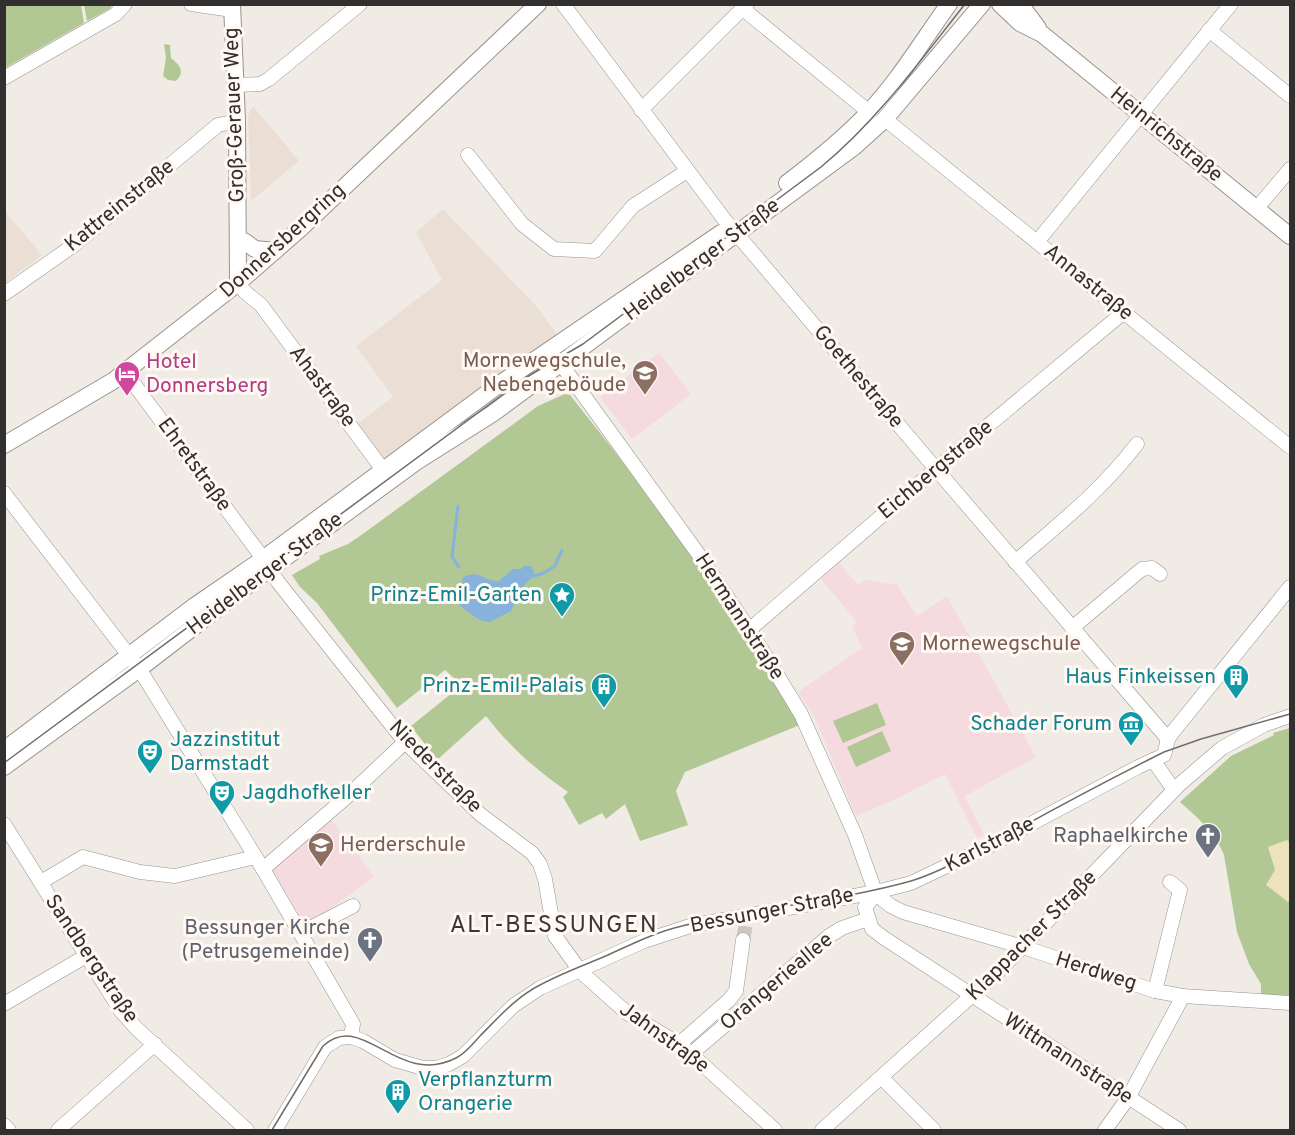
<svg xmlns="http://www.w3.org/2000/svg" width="1295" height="1135" font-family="Overpass,sans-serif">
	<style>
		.built { fill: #ebded4 }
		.education { fill: #f5dadf }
		.green { fill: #b1c794 }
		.sand { fill: #ece3bd }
		.water { fill: #86b2dc }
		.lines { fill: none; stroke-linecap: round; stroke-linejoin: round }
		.stream { stroke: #86b2dc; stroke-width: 3 }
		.minor-tunnel { stroke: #cbc6c0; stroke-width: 14; stroke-dasharray: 14 7; stroke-linecap: butt }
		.minor-casing { stroke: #98928d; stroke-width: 15 }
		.major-casing { stroke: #98928d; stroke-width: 18 }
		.minor { stroke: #fff; stroke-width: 14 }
		.major { stroke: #fff; stroke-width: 16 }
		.tram { stroke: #706d6a; stroke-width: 1.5 }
		.labels { text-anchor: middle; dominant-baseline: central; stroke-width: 6; stroke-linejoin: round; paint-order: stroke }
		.street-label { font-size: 21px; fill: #32302e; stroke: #fff8f3 }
		.education-label { font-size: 21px; fill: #785e54; stroke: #fff8f3; text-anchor: start }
		.hotel-label { font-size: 21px; fill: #b23c85; stroke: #fff8f3; text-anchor: start }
		.culture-label { font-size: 21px; fill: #0d838f; stroke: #fff8f3; text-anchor: end }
		.worship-label { font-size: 21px; fill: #5b616d; stroke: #fff8f3; text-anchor: end }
		.quarter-label { font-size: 24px; letter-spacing: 1.5px; fill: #3c3733; stroke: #fff8f3 }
	</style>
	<rect width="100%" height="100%" fill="#f1ebe5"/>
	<g class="built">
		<polygon points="253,106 299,161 251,201 248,115"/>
		<polygon points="443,209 536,306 563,342 383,470 352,428 393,397 356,346 442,280 416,232"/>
		<polygon points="4,210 42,255 5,283 4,283"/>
	</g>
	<g class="education">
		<polygon points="659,353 691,394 632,439 600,397"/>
		<polygon points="839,563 858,585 865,580 897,585 917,616 947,596 1036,757 965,796 984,835 977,838 945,774 892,801 856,816 813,714 798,692 862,648 852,626 857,622 821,579"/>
		<polygon points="328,816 374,877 310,924 304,923 273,871 273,866"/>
	</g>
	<g class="green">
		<polygon points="5,4 81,5 84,23 5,68"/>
		<polygon points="84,5 112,4 112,5 111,8 87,21"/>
		<path d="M 164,44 L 170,45 L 171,58 C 181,66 185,72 176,81 L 168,80 L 163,76 L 166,58 Z"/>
		<path d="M 565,394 L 570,395 L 615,452 L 703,571 L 802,724 L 685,772 L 676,791 L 688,825 L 640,841 L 625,804 L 606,819 L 602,813 L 579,825 L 563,797 L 568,792 C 536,770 510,747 486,716 L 437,760 L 411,726 L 462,685 L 445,670 L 397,708 L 317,603 L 300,587 L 292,575 L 320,559 L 319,556 L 348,544 L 360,536 L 538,406 Z"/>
		<polygon points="877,703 886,725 843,743 833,721"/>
		<path d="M 1290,728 L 1290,996 L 1261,995 L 1261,984 L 1249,964 L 1237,932 L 1224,855 C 1215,832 1198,818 1180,802 L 1231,756 L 1274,735 L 1273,733 Z"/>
		<polygon points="882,731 891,751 856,767 847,747"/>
	</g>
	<polygon class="sand" points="1287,840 1290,843 1290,899 1288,902 1266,885 1275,870 1268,847"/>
	<path class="water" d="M 524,566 L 531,566 L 534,571 L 534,576 L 525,584 L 511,611 L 490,622 L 482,621 L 475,617 L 458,604 L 456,599 L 460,591 L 463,577 C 482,569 480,581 499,581 L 513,569 L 521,569 Z"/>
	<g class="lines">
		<g class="stream">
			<polyline points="458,506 452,557 459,567"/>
			<polyline points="534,576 544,573 555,566 562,550"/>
		</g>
		<polyline class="minor-tunnel" points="743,940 746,923"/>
		<g class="minor-casing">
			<g id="minor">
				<polyline points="191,4 232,10"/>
				<polyline points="563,4 724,219 936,469 1168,739"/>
				<polyline points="743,9 869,112"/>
				<polyline points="1209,30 1290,96"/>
				<polyline points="4,78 116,14 125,4"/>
				<polyline points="235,85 260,84 269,79 360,4"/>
				<polyline points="641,110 747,4"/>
				<polyline points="885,119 1290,447"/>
				<polyline points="468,155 522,224 554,249 595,251 633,206 687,171"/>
				<polyline points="1257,208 1290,169"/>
				<polyline points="1037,242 1231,4"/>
				<polyline points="238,283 245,292 261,305 389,478"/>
				<polyline points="4,294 74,245 218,125 237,121"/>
				<polyline points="561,364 699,555 754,637 801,714 855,835 876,894"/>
				<polyline points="125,372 262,557 278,582 405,742 481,815 532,853 540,864 545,879 555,936 581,972 627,1013 679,1044 691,1054 775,1130"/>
				<polyline points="4,493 140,670 263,869 353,1024 351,1037"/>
				<path d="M 1015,562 C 1060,523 1100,492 1137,444"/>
				<polyline points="1072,628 1142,569 1152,568 1160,574"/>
				<polyline points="749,630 936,469 1124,312"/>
				<polyline points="1153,760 1174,790"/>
				<polyline points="4,824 121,1011 136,1028 247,1130"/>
				<polyline points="263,869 350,794 405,742"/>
				<polyline points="41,882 83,857 140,872 175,876 255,857"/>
				<polyline points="876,894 891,906 903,912 1023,947 1155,991 1183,996 1290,1003"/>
				<polyline points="876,894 865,907 872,929 884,938 1179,1130"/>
				<polyline points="301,933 353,906"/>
				<polyline points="1155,991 1180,890 1170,882"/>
				<polyline points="4,1004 86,956"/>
				<polyline points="679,1044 729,1000 736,991 743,940"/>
				<polyline points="691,1054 829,936 842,928 868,919"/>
				<polyline points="882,1078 934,1130"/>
				<polyline points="4,1125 9,1130"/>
				<polyline points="58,1130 155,1044"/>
				<polyline points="275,1130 325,1047 339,1038 351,1037 363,1041 395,1060 423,1068 437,1068 449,1064 463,1056 513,1006 540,988 644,941 690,926 876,892 911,883 993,844 1138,767 1164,755 1168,739 1172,733 1290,587"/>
				<polyline points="822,1130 998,972 1180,784 1222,748 1264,725 1290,716"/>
				<polyline points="1105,1130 1128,1098 1183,996"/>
			</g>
		</g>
		<g class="major-casing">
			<g id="major">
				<polyline points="232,4 237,121 238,283"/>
				<polyline points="1000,4 1020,23 1042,34 1290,236"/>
				<polyline points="1020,4 1038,28"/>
				<path d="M 787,183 C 816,161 843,139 868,113 C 899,80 923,40 949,4"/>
				<polyline points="244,241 255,249 275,251"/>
				<polyline points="4,445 113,381 238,283 301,228 538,4"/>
				<polyline points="4,750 196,605 263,559 501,383 721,233"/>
				<polyline points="4,767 139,669 252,582 416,462 492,414 854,147 885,119 982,4"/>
			</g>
		</g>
		<use href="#minor" class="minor"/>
		<use href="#major" class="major"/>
		<g class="tram">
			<path d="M 4,763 L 525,378 L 583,344 L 821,167 C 877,121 920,61 965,4"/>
			<path d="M 272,1130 L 323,1046 C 363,1009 397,1088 456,1058 C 465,1054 473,1044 480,1036 C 498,1018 516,997 540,985 C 562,973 585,965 608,955 C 632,944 656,932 682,926 C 757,907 836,902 911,881 C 944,871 984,847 1016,830 C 1065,803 1114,777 1164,752 L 1201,739 L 1290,714"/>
		</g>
	</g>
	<defs>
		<g id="school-pin" transform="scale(1.35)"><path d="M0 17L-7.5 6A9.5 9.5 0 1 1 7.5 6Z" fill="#8d6e63" stroke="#fff8f3"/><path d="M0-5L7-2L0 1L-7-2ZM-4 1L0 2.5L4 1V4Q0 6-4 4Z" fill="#fff"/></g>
		<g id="hotel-pin" transform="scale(1.35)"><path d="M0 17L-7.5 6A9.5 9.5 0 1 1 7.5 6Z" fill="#d1479c" stroke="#fff8f3"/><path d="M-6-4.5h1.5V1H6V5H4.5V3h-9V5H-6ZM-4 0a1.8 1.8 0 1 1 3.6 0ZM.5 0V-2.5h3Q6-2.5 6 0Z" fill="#fff"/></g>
		<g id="sight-pin" transform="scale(1.35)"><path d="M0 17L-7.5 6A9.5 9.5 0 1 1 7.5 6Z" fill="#0f9aa8" stroke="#fff8f3"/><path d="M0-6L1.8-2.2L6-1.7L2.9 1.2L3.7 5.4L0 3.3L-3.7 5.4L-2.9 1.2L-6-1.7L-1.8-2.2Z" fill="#fff"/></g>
		<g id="building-pin" transform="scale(1.35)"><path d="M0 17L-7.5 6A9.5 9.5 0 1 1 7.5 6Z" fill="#0f9aa8" stroke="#fff8f3"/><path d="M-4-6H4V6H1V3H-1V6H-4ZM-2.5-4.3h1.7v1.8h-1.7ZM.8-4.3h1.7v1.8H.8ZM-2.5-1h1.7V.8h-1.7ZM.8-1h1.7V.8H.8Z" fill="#fff"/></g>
		<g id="museum-pin" transform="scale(1.35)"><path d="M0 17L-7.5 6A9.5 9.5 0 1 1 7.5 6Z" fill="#0f9aa8" stroke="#fff8f3"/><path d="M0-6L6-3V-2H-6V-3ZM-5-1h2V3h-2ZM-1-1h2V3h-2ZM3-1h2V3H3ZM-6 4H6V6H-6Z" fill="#fff"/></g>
		<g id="theatre-pin" transform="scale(1.35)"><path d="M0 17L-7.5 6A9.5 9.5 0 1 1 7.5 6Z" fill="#0f9aa8" stroke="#fff8f3"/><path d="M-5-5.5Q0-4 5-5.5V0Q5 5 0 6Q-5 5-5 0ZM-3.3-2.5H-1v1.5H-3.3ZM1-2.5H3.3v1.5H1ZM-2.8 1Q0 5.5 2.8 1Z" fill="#fff"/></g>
		<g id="church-pin" transform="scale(1.35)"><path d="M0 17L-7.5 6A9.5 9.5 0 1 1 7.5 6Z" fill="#6b7280" stroke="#fff8f3"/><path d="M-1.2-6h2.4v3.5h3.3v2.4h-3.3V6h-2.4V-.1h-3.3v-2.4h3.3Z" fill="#fff"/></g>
	</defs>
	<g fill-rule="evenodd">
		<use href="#school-pin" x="645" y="373"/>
		<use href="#hotel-pin" x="127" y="374"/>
		<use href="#sight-pin" x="562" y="595"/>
		<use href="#school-pin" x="902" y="644"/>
		<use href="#building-pin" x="1236" y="677"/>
		<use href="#building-pin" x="604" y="686"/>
		<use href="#museum-pin" x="1131" y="724"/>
		<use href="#theatre-pin" x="150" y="752"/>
		<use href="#theatre-pin" x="222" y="793"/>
		<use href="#church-pin" x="1208" y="836"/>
		<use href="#school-pin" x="321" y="845"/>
		<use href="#church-pin" x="370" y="940"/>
		<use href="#building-pin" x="398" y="1092"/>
	</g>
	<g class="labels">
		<g class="street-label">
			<text transform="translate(235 115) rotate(-92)">Groß-Gerauer Weg</text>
			<text transform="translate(1166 135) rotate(39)">Heinrichstraße</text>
			<text transform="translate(120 206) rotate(-39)">Kattreinstraße</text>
			<text transform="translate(283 241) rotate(-42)">Donnersbergring</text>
			<text transform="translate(702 260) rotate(-37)">Heidelberger Straße</text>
			<text transform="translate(1088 283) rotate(39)">Annastraße</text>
			<text transform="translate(858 377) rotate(50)">Goethestraße</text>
			<text transform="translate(322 387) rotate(53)">Ahastraße</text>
			<text transform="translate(194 465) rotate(54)">Ehretstraße</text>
			<text transform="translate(936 470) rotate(-40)">Eichbergstraße</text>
			<text transform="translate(265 574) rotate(-37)">Heidelberger Straße</text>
			<text transform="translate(739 617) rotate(57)">Hermannstraße</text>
			<text transform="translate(435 767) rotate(45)">Niederstraße</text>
			<text transform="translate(990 845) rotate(-27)">Karlstraße</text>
			<text transform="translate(772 911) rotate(-11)">Bessunger Straße</text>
			<text transform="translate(1032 936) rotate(-45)">Klappacher Straße</text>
			<text transform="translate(91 959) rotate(56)">Sandbergstraße</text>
			<text transform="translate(1096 972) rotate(18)">Herdweg</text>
			<text transform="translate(777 982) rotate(-40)">Orangerieallee</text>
			<text transform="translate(664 1038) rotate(36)">Jahnstraße</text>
			<text transform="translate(1068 1059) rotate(33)">Wittmannstraße</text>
		</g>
		<g class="education-label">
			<text x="626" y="361" text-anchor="end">Mornewegschule,<tspan x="626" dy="24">Nebengeböude</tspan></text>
			<text x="922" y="644">Mornewegschule</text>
			<text x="340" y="845">Herderschule</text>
		</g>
		<g class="hotel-label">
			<text x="146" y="362">Hotel<tspan x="146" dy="24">Donnersberg</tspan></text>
		</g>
		<g class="culture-label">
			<text x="542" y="595">Prinz-Emil-Garten</text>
			<text x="1216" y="677">Haus Finkeissen</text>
			<text x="584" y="686">Prinz-Emil-Palais</text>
			<text x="1112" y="724">Schader Forum</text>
			<text x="170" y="740" text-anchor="start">Jazzinstitut<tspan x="170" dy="24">Darmstadt</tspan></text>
			<text x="242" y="793" text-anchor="start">Jagdhofkeller</text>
			<text x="418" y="1080" text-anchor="start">Verpflanzturm<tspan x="418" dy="24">Orangerie</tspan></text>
		</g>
		<g class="worship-label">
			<text x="1188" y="836">Raphaelkirche</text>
			<text x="350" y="928">Bessunger Kirche<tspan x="350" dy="24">(Petrusgemeinde)</tspan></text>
		</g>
		<g class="quarter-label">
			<text x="554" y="926">ALT-BESSUNGEN</text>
		</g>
	</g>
	<rect width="1295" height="1135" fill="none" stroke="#32302e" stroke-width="12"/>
</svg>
